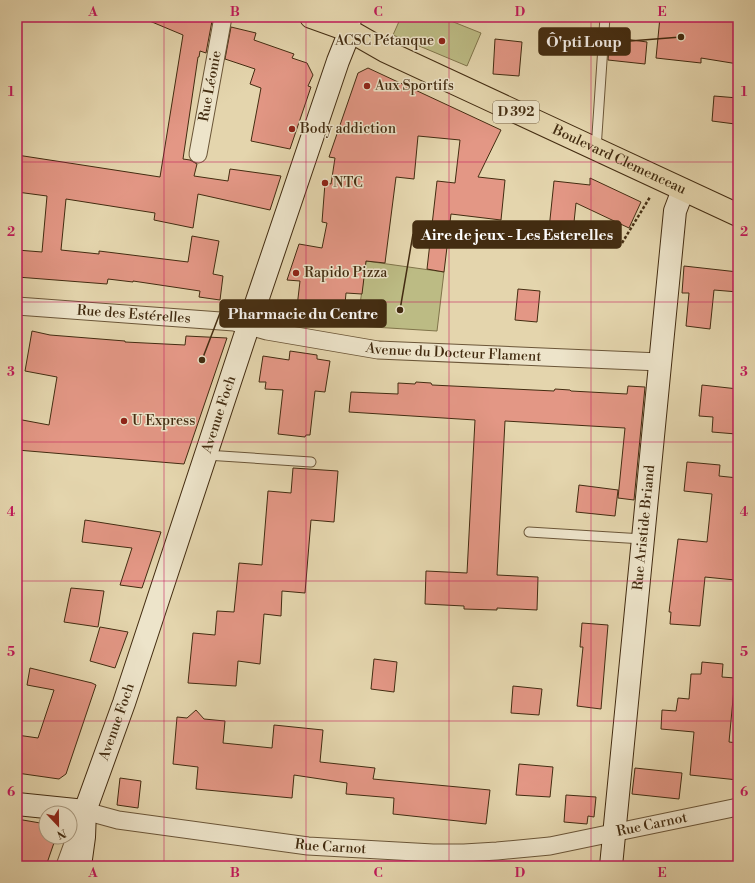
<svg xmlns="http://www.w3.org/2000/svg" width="755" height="883" font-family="'Libre Bodoni',serif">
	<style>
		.green { fill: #bcbb84; stroke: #80744a }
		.building { fill: #e39785; stroke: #432c11 }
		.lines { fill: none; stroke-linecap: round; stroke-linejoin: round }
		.lane-casing { stroke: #6b5638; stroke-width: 11 }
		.street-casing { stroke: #6b5638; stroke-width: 19 }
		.secondary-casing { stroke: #432c11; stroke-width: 24 }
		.primary-casing { stroke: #432c11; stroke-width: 24 }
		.path { stroke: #432c11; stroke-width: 2.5; stroke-dasharray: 3 2; stroke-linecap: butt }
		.lane { stroke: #ede4ca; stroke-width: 9 }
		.street { stroke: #ede4ca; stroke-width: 17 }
		.secondary { stroke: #ede4ca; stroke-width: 22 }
		.primary { stroke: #e4d5ad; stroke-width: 22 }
		.grid { fill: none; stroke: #c2185b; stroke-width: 1; stroke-opacity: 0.55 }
		.poi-dot { fill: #8f2418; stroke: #ede4ca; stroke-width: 1.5 }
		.labels { text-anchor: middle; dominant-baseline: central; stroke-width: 3; stroke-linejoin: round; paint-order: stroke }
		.shield { fill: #ede4ca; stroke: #766348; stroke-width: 1 }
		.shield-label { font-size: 13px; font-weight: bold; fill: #432c11 }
		.poi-label { font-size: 14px; fill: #432c11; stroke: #ede4ca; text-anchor: start }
		.street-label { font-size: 14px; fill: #432c11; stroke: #ede4ca }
		.leader { fill: none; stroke: #432c11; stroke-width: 1.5 }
		.callout-dot { fill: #432c11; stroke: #ede4ca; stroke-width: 1.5 }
		.callout { fill: #432c11; stroke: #432c11; stroke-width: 1.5 }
		.callout-label { font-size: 15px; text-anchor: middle; font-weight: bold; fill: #fff }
		.neatline { fill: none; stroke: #c2185b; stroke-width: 1.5 }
		.grid-label { font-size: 13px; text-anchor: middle; font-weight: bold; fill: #c2185b }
	</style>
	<rect width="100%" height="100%" fill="#e4d5ad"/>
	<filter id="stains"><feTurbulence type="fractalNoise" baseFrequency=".005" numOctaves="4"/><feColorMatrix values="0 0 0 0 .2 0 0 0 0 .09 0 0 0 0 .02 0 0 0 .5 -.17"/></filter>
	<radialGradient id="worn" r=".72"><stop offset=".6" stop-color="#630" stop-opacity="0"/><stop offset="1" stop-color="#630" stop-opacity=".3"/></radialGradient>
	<g class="green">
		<polygon points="401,17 441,17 481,33 467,66 393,35"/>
		<polygon points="366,261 444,272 437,331 357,326"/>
	</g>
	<g class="building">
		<polygon points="140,17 202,17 212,21 206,53 200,51 199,57 198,57 183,159 190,160 197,164 194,176 228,181 230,169 281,176 270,210 198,194 193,228 154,220 155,213 66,199 61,250 99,254 99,251 188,262 192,236 219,241 213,274 223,276 220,300 199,297 200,291 133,281 133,282 108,279 107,284 17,277 17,250 42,252 47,196 17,192 17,155 160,177 183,35"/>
		<polygon points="660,17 738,17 738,64 701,58 701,63 656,58"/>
		<polygon points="231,27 256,33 254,40 294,54 292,58 307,63 313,75 308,86 311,87 290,149 251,141 261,88 250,84 255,69 225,59"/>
		<polygon points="610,37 647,42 645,64 608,60"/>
		<polygon points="495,39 522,42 519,76 493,74"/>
		<polygon points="368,68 501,130 478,177 505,180 501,220 451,214 444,272 427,269 437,181 455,183 460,140 418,136 414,179 396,177 385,263 366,261 362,294 346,293 344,315 309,311 309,309 297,307 300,281 287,280 299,244 322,248 327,223 322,222 325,183 331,184 335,158 329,157 358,73"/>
		<polygon points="714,96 738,98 735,124 712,121"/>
		<polygon points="590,178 641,202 629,228 576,203 573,232 549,229 554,181 590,185"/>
		<polygon points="684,266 738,272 738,292 714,290 710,329 686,326 689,293 682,293"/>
		<polygon points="518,289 540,291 537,322 515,320"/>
		<polygon points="32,331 50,335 125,341 125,342 185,345 186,336 227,338 184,464 17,450 17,419 49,425 57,377 25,371"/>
		<polygon points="290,351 317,355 317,359 330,361 325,392 315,391 310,435 306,435 305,437 278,434 283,390 265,389 266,382 259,382 263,356 289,360"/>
		<polygon points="416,382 431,383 432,385 554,391 555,389 570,390 571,391 627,394 628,386 645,387 634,500 618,498 625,428 505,421 497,575 538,577 537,610 497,608 497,610 464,609 464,606 425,604 426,571 467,573 475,420 349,412 351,392 398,394 398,383 415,384"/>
		<polygon points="702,385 738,389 738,424 736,434 712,432 713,417 699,416"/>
		<polygon points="687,462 720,465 719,476 738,478 738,548 735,580 705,577 700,626 670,624 671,612 669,612 678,539 707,542 712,494 684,491"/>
		<polygon points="293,468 338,471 334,522 311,520 305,593 282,591 281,616 264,614 260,664 238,661 236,686 188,683 193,633 215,635 217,611 234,612 239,563 262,565 268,491 291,493"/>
		<polygon points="579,485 618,490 615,516 576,512"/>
		<polygon points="85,520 161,532 142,588 120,585 132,548 82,542"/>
		<polygon points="71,588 104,591 98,627 64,622"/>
		<polygon points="582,623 608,625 601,709 577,706 583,647 580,647"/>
		<polygon points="100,627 128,632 115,668 90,661"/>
		<polygon points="374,659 397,662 394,692 371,689"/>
		<polygon points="702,662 723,664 722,677 735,678 729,742 738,743 738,780 690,775 694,732 661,729 662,710 676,711 678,698 689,699 691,674 701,674"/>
		<polygon points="30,668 92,683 96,685 66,774 59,779 17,773 17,735 38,738 54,690 27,685"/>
		<polygon points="513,686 542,689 539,715 511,713"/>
		<polygon points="196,710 204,719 225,721 223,743 272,748 274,725 323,730 320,762 375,768 373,779 490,790 486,824 393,814 394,798 346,794 347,783 294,775 292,798 196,789 198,767 173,764 177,717 187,718"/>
		<polygon points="519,764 553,767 550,797 516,795"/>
		<polygon points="635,768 682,773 679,799 632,794"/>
		<polygon points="120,778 141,781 138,808 117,805"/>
		<polygon points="566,795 596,797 594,817 588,816 587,824 564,822"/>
		<polygon points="17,819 46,824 46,837 56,837 46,866 17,866"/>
	</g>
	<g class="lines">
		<g class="lane-casing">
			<g id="lane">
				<polyline points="596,149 605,17"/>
				<polyline points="206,455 311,462"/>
				<polyline points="529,532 643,539"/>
			</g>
		</g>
		<g class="street-casing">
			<g id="street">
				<polyline points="350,31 353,17"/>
				<path id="s1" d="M 198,154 L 223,17"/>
				<path id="s2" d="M 17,306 L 234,322 L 267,331 L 378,350 L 660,362"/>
				<path id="s3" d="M 65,866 L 85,811 L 118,820 L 308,846 L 433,853 L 464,853 L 497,851 L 550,846 L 738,807"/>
			</g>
		</g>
		<g class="secondary-casing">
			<g id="secondary">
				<polyline points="17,804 85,811"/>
				<path id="s4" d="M 80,866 L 84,837 L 85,811 L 124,703 L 244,339 L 338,61 L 350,31"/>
				<path id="s5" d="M 611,866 L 675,211 L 683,190"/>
			</g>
		</g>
		<g class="primary-casing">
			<g id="primary">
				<path id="s6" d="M 311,17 L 350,31 L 385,51 L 738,215"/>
			</g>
		</g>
		<polyline class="path" points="622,243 650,197"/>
		<use href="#lane" class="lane"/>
		<use href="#street" class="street"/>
		<use href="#secondary" class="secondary"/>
		<use href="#primary" class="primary"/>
	</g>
	<path class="grid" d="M 164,17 L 164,866M 306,17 L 306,866M 449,17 L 449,866M 591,17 L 591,866M 17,162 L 738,162M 17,302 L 738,302M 17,442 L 738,442M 17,581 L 738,581M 17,721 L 738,721"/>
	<g class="poi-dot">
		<circle cx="442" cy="41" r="4"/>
		<circle cx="367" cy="86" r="4"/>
		<circle cx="292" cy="129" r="4"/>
		<circle cx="325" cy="183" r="4"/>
		<circle cx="296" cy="273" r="4"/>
		<circle cx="124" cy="421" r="4"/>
	</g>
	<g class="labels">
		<rect class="shield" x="493" y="101" width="46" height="22" rx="3"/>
		<g class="shield-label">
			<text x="516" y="112">D 392</text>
		</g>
		<g class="poi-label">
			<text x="434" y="41" text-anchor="end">ACSC Pétanque</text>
			<text x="375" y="86">Aux Sportifs</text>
			<text x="300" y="129">Body addiction</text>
			<text x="333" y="183">NTC</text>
			<text x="304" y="273">Rapido Pizza</text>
			<text x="132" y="421">U Express</text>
		</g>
		<g class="street-label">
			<text stroke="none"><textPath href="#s1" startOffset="69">Rue Léonie</textPath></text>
			<text stroke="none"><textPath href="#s6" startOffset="340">Boulevard Clemenceau</textPath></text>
			<text stroke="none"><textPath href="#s2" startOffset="117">Rue des Estérelles</textPath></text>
			<text stroke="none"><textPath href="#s2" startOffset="440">Avenue du Docteur Flament</textPath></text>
			<text stroke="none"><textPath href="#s4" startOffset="474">Avenue Foch</textPath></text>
			<text stroke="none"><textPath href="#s5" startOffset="340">Rue Aristide Briand</textPath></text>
			<text stroke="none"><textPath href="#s4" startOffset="150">Avenue Foch</textPath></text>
			<text stroke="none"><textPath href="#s3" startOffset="631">Rue Carnot</textPath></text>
			<text stroke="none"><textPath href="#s3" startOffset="307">Rue Carnot</textPath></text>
		</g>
	</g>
	<path class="leader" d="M681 37L630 41M400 310L413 234M202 360L220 313"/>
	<g class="callout-dot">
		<circle cx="681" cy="37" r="4"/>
		<circle cx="400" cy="310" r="4"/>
		<circle cx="202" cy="360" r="4"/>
	</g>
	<g class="callout">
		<rect x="539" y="28" width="91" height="27" rx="4"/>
		<rect x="413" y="221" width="208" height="27" rx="4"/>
		<rect x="220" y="300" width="166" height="27" rx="4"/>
	</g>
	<g class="callout-label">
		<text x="584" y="47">Ô'pti Loup</text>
		<text x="517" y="240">Aire de jeux - Les Esterelles</text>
		<text x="303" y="319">Pharmacie du Centre</text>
	</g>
	<rect width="755" height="883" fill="none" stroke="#e4d5ad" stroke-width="44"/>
	<g transform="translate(58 825) rotate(158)"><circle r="19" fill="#ede4ca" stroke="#a99a80"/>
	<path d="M0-3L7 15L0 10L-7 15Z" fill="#8f2418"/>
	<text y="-6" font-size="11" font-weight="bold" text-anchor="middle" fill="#432c11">N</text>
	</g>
	<rect x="22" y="22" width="711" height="839" class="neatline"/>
	<g class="grid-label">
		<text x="93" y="16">A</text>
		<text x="235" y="16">B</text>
		<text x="378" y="16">C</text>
		<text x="520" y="16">D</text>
		<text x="662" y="16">E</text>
		<text x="11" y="96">1</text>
		<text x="744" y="96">1</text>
		<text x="11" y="236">2</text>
		<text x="744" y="236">2</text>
		<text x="11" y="376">3</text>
		<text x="744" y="376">3</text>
		<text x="11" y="516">4</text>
		<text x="744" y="516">4</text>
		<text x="11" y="656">5</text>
		<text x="744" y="656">5</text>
		<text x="11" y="796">6</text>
		<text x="744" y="796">6</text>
		<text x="93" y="877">A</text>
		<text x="235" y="877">B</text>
		<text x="378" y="877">C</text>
		<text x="520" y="877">D</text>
		<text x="662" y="877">E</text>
	</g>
	<rect width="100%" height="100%" filter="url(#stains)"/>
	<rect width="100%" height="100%" fill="url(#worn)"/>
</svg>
